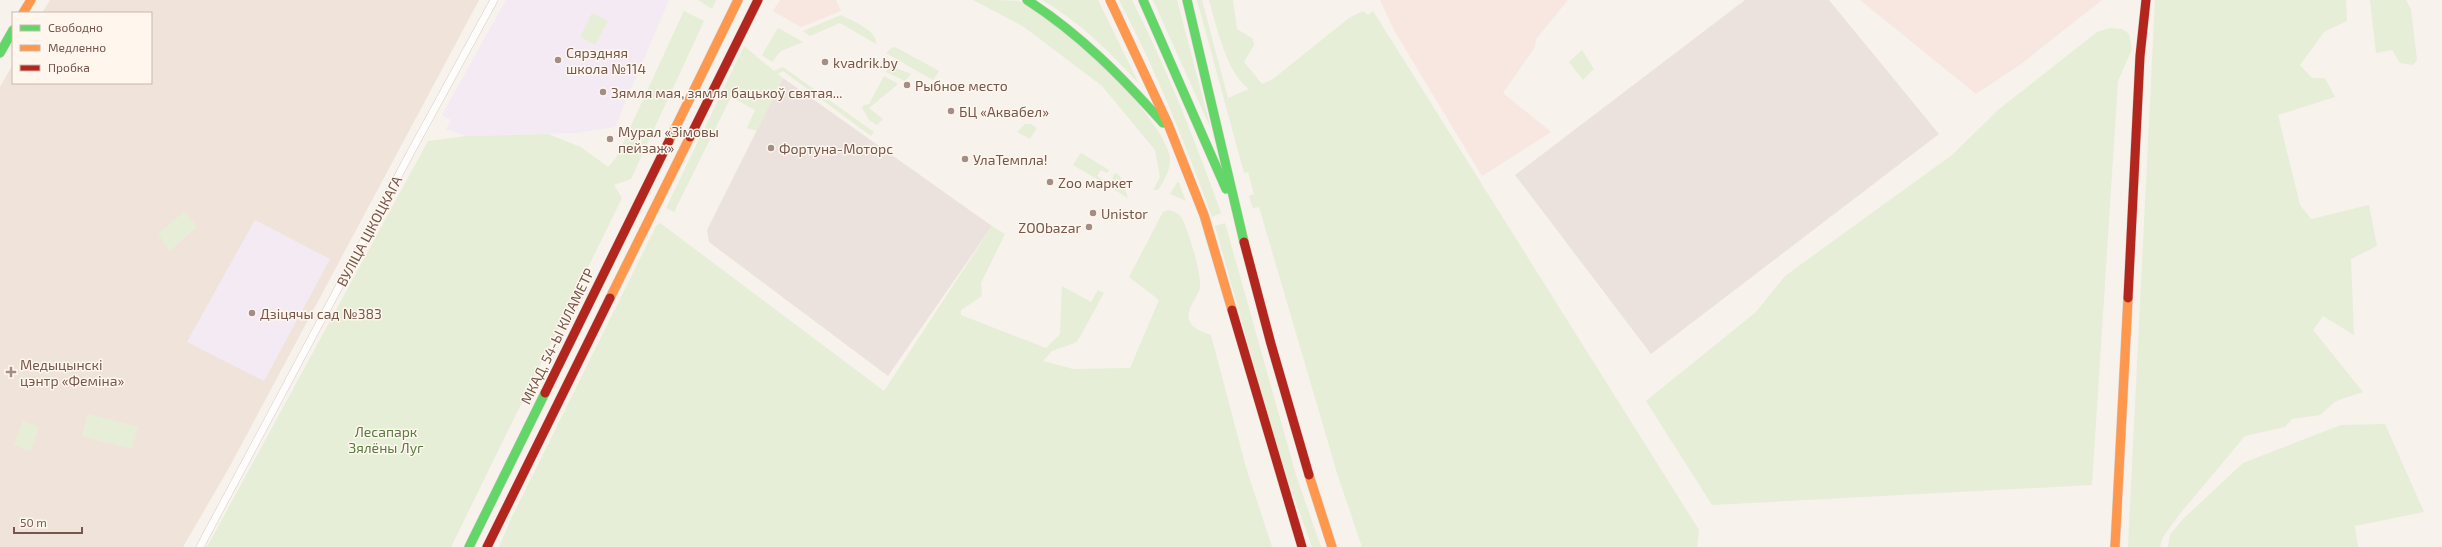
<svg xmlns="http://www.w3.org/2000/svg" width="2442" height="547" font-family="'Exo 2',sans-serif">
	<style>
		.residential { fill: #f0e4da }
		.commercial { fill: #f7e7e0 }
		.industrial { fill: #ebe2dd }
		.education { fill: #f3eaf3 }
		.green { fill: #e6eed7 }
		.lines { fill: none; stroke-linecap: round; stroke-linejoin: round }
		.street-casing { stroke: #d6cec8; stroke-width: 8 }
		.fast-casing { stroke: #d7cec8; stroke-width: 10 }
		.slow-casing { stroke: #d7cec8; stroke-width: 10 }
		.jam-casing { stroke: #d7cec8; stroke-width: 10 }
		.street { stroke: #fefdfc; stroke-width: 7 }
		.fast { stroke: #63d668; stroke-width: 9 }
		.slow { stroke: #ff974d; stroke-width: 9 }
		.jam { stroke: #b3261e; stroke-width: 9 }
		.poi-dot { fill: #a38d84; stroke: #fff7ee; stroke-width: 1.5 }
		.labels { text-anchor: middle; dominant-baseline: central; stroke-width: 3; stroke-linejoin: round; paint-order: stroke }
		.poi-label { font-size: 14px; fill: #76574c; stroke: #fff7ee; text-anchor: start }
		.street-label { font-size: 14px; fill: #76574c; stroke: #fff7ee }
		.park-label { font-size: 14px; fill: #597c43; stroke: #fff7ee }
	</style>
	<rect width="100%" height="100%" fill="#f7f2ec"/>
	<polygon class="residential" points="50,0 479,0 230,466 183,547 0,547 0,87 13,64 13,83 151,83 151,13 42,13"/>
	<g class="commercial">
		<polygon points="780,0 836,0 841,11 801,27 773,11"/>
		<polygon points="1380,0 1568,0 1536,39 1535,47 1503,93 1551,132 1482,176 1395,32"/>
		<polygon points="1860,0 2102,0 2021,64 1976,94"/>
	</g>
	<g class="industrial">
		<polygon points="1745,0 1829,0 1939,134 1651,354 1515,175"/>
		<polygon points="783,78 992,226 888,376 709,242 707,230"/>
	</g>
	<g class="education">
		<polygon points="506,0 669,0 615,127 576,133 466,136 446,129 451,120 442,115"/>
		<polygon points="255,220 330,259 264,381 187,342"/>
	</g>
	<g class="green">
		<polygon points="698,0 716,0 712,9"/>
		<path d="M 973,0 C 986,0 1007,0 1019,1 C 1062,18 1155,109 1169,153 C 1173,165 1165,180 1158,190 L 1153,190 L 1160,177 L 1155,150 L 1102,86 L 1024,27 Z"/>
		<path d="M 1042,0 L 1098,0 L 1139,84 C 1110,52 1080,22 1042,0 Z"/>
		<path d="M 1119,0 L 1132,0 C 1167,69 1195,140 1221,213 L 1212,217 C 1185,143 1156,70 1119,0 Z"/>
		<polygon points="1153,0 1177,0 1211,129"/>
		<path d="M 1197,0 L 1202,0 L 1228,98 L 1249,89 C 1226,72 1217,27 1209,0 L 1233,0 L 1237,29 L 1253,39 L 1254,45 L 1244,62 L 1262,84 L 1273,79 L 1349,18 L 1363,11 L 1368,15 L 1373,11 L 1699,530 L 1697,547 L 1362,547 L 1337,473 L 1259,207 L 1253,208 L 1249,196 L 1254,194 L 1248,172 L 1244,173 Z"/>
		<polygon points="2155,0 2346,0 2347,21 2324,32 2300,65 2312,78 2325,78 2335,97 2278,115 2300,205 2311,219 2369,205 2377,246 2351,259 2354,335 2323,316 2313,330 2363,392 2336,401 2320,415 2292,419 2285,427 2245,436 2178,516 2163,537 2160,547 2128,547"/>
		<polygon points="2370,0 2406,0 2411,9 2417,60 2413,65 2400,63 2392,50 2376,53"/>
		<polygon points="684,11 704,21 631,179 614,185 622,198 451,547 207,547 428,141 466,136 548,134 581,147 608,167 616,158"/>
		<polygon points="592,13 608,21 595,45 580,37"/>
		<path d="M 841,15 C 851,21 878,30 876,44 L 840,23 L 810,36 L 803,31 Z"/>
		<polygon points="778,28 803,42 781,51 772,62 762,55"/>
		<polygon points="2110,28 2122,29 2129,34 2132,49 2118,81 2092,485 1712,505 1646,401 1756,312 1785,276 1952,155 1998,110 2097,32"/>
		<polygon points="744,46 774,71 783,67 874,132 871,136 783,71 778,74 783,78 757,131 747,128 755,110 731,97 674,212 666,208"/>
		<polygon points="893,47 897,48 939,71 933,80 886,53"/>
		<polygon points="1582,50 1594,69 1583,80 1569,62"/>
		<polygon points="890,66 911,74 905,81 886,72"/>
		<polygon points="884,76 898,84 869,108 883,119 877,125 869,120 862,108 864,105 869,104"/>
		<polygon points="1025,124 1031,124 1037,128 1030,139 1017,132"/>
		<polygon points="1081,153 1109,170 1107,173 1101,170 1097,176 1103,180 1102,182 1073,165"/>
		<polygon points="1115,173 1120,176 1128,198 1108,186"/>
		<polygon points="1178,181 1186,201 1170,194"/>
		<path d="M 1168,210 C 1173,211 1178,213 1181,217 C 1188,228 1202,276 1200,288 C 1197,298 1186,309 1189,320 C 1192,329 1203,332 1211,335 L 1245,464 L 1272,547 L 499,547 L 510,521 L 656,226 L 660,223 L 884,391 L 992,226 L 1005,234 L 981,283 L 982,296 L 961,310 L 961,315 L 1046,348 L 1060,334 L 1062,286 L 1091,302 L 1098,290 L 1104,293 L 1077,342 L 1052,351 L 1043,361 L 1073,369 L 1130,368 L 1159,300 L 1129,277 L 1163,212 Z"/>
		<polygon points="185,211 197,227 170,251 158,234"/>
		<polygon points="1225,223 1296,475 1321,547 1312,547 1282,464 1215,226"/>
		<polygon points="88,414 138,427 132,449 82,436"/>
		<polygon points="23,421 39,427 31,451 14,445"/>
		<polygon points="2385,424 2424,512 2355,526 2358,547 2168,547 2170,535 2183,519 2243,463 2341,425"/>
	</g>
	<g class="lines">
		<g class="street-casing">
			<polyline id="street" points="200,547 412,150 494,0"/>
		</g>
		<g class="fast-casing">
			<g id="fast">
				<path d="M 1027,0 C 1080,34 1122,77 1163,123"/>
				<polyline points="1143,0 1226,189"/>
				<polyline points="1187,0 1244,242"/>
				<polyline points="0,53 13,30"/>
				<polyline points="469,547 545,393"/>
			</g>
		</g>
		<g class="slow-casing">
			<g id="slow">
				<polyline points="1110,0 1168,124 1204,215 1232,310"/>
				<polyline points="23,13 31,0"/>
				<polyline points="669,141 738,0"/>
				<polyline points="610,298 690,137"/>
				<polyline points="1309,475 1332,547"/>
				<polyline points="2115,547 2128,298"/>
			</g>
		</g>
		<g class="jam-casing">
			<g id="jam">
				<polyline points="690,137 758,0"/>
				<polyline points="1244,242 1271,344 1309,475"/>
				<polyline points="2128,298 2140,56 2146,0"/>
				<polyline points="1232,310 1302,547"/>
				<polyline points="545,393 669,141"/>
				<polyline points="487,547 610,298"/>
			</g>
		</g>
		<use href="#street" class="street"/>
		<use href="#fast" class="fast"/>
		<use href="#slow" class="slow"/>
		<use href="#jam" class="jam"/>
	</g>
	<g class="poi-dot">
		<circle cx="558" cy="60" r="4"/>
		<circle cx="825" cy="62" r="4"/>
		<circle cx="907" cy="85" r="4"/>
		<circle cx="603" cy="92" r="4"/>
		<circle cx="951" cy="111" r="4"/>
		<circle cx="610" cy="139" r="4"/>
		<circle cx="771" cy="148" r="4"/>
		<circle cx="965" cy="159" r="4"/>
		<circle cx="1050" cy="182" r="4"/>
		<circle cx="1093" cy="213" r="4"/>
		<circle cx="1089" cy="227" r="4"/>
		<circle cx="252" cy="313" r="4"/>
		<path d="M9 366h4v4h4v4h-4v4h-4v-4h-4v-4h4z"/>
	</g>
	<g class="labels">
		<g class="poi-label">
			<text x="566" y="52">Сярэдняя<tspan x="566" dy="16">школа №114</tspan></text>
			<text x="833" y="62">kvadrik.by</text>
			<text x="915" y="85">Рыбное место</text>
			<text x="611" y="92">Зямля мая, зямля бацькоў святая...</text>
			<text x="959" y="111">БЦ «Аквабел»</text>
			<text x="618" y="131">Мурал «Зімовы<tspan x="618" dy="16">пейзаж»</tspan></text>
			<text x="779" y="148">Фортуна-Моторс</text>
			<text x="973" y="159">УлаТемпла!</text>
			<text x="1058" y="182">Zoo маркет</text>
			<text x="1101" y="213">Unistor</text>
			<text x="1081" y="227" text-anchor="end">ZOObazar</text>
			<text x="260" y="313">Дзіцячы сад №383</text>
			<text x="20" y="364">Медыцынскі<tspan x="20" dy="16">цэнтр «Феміна»</tspan></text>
		</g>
		<g class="street-label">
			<text transform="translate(369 231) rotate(-62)">ВУЛІЦА ЦІКОЦКАГА</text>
			<text transform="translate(557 336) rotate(-64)">МКАД, 54-Ы КІЛАМЕТР</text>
		</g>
		<g class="park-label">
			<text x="386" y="431">Лесапарк<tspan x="386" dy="16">Зялёны Луг</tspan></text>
		</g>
	</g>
	<rect x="12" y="12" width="140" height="72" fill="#fff7ee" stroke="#c8b7ad"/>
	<rect x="20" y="25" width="20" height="6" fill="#63d668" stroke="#c8b7ad"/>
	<text x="48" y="32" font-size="12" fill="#76574c">Свободно</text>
	<rect x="20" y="45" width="20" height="6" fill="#ff974d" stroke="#c8b7ad"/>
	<text x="48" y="52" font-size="12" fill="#76574c">Медленно</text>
	<rect x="20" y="65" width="20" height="6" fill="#b3261e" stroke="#c8b7ad"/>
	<text x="48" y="72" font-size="12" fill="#76574c">Пробка</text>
	<path d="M14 527v6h68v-6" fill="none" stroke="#76574c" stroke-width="2"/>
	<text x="20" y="527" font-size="12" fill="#76574c" stroke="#fff7ee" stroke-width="3" paint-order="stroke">50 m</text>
</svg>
